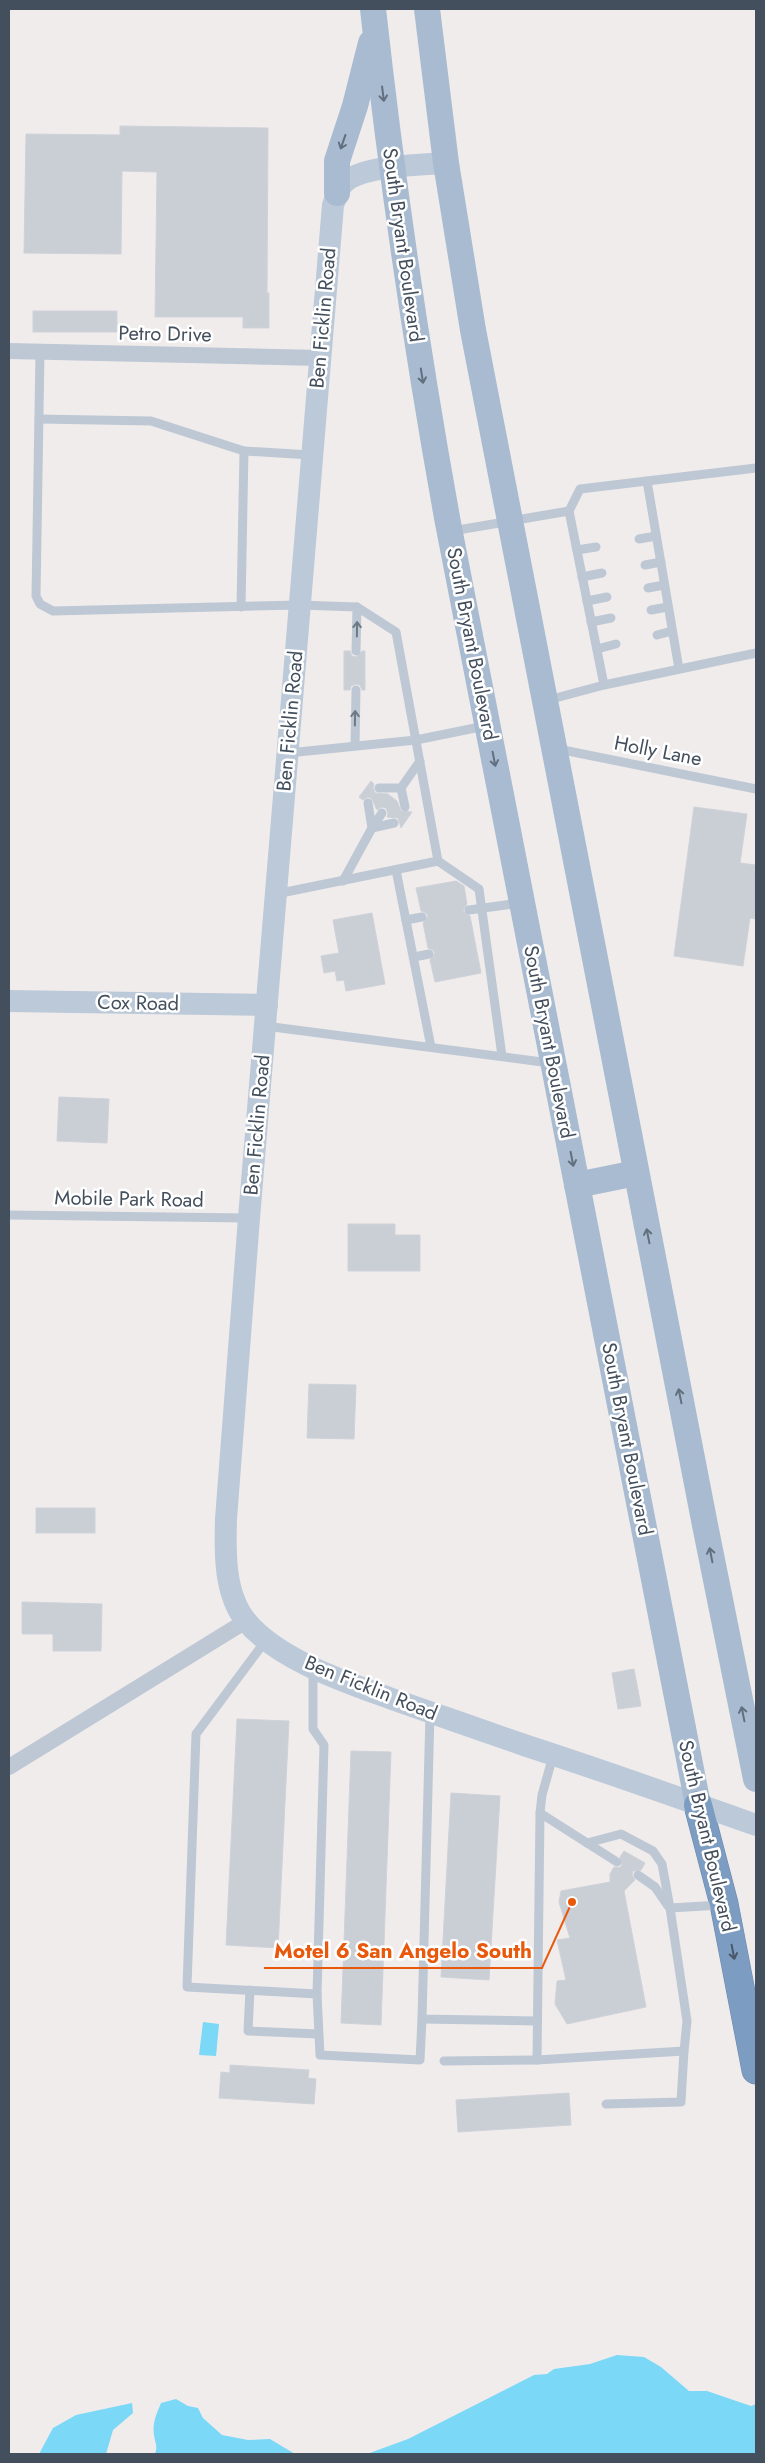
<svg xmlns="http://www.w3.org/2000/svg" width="765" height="2463" font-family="Jost,sans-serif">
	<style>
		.water { fill: #7bd8f6 }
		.building { fill: #caced5; stroke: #cfd2d9 }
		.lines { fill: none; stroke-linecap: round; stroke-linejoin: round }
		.highway-casing { stroke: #6987ae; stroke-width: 29 }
		.lane { stroke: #bec8d4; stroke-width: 9 }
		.street { stroke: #bec8d4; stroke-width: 16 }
		.secondary { stroke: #bcc9d8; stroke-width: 22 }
		.primary { stroke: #a8bbd0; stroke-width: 26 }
		.highway { stroke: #7d9cc2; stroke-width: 28 }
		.oneway { stroke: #616f7f }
		.oneway2 { stroke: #6e7986 }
		.oneway3 { stroke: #495766 }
		.labels { text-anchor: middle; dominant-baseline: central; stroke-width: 5; stroke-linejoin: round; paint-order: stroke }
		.street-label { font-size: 20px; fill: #434f5c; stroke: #fff }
		.leader { fill: none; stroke: #e8590c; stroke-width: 2 }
		.callout-dot { fill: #e8590c; stroke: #fff; stroke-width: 2 }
		.callout-label { font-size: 21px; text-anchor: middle; font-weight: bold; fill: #e8590c; stroke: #fff; stroke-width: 5; stroke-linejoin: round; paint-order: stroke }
	</style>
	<rect width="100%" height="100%" fill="#f0ecec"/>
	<g class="water">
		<polygon points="203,2022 219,2024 216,2056 199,2055"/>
		<polygon points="617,2355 644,2357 661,2367 689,2391 707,2391 751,2406 756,2404 756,2454 367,2454 408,2439 534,2375 547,2374 554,2369 590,2364"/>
		<path d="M 176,2399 L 188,2406 L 198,2408 L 203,2418 L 222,2435 L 248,2440 L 270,2439 L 295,2454 L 155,2454 C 158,2446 155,2443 154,2435 C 152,2423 157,2413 161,2403 Z"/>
		<polygon points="132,2403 133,2413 113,2430 106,2454 39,2454 53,2428 76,2415"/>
	</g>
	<g class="building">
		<polygon points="120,126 268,128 267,293 269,293 269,328 243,328 243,317 155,317 157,172 122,171 121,254 24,253 26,134 120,135"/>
		<rect x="33" y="311" width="84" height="21"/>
		<polygon points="344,651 350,651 352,656 356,657 362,651 365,651 365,690 362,690 360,685 356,684 351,686 350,690 344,690"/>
		<polygon points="371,781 374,784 373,788 375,793 388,794 397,801 401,811 412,812 401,828 398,818 387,817 388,813 386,808 382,807 377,810 372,799 368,797 363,800 359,797"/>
		<polygon points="694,807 747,814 740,863 756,865 756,919 750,918 743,966 674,956"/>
		<polygon points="456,881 464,886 467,904 463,911 470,916 481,973 435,982 430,960 435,953 433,950 428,948 423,923 428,916 426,913 421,911 416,888"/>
		<polygon points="372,913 385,984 346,991 344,980 337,981 335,971 324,973 321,956 339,953 333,920"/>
		<polygon points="59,1097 109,1099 107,1143 57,1141"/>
		<polygon points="348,1224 395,1224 395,1235 420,1235 420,1271 348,1271"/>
		<polygon points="309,1384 356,1385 354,1439 307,1438"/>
		<rect x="36" y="1508" width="59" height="25"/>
		<polygon points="22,1602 102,1604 101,1651 53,1651 53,1634 22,1634"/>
		<polygon points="634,1669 641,1706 618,1709 612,1673"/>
		<polygon points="237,1719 289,1721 278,1948 226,1945"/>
		<polygon points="351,1751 391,1752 381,2025 341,2023"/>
		<polygon points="451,1793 500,1796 489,1980 441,1977"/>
		<polygon points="624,1851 645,1863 641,1870 633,1871 632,1875 635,1880 624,1891 646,2007 567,2024 555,2004 557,1981 566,1980 557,1940 570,1938 559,1902 561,1891 610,1882 610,1874 614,1867 619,1868 622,1865 620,1857"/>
		<polygon points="230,2065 309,2070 308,2078 316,2079 314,2104 219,2098 221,2072 230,2073"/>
		<polygon points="569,2093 571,2125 458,2132 456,2100"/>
	</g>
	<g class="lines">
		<g class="highway-casing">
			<polyline id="highway" points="698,1805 724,1904 756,2070"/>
		</g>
		<g class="lane">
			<polyline points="40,352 36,596 40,604 53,611 299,605 357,607 396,632 438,861 276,894"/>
			<polyline points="39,419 151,421 244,451 241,607"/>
			<polyline points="244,451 311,455"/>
			<polyline points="647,481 679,669"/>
			<polyline points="569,511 580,489 756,468"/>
			<polyline points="452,531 569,511 604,685 548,700"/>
			<polyline points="639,539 656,536"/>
			<polyline points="577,550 596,547"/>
			<polyline points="645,565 661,562"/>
			<polyline points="582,577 602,573"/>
			<polyline points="648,588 664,585"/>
			<polyline points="587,601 607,597"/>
			<polyline points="651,610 668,607"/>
			<polyline points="591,622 611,618"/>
			<polyline points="657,635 672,631"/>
			<polyline points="597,649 616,644"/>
			<polyline points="356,651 357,607"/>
			<polyline points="604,685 756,653"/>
			<polyline points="355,746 356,690"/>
			<polyline points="558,749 756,789"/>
			<polyline points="288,753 416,740 485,726"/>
			<polyline points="379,788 401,788 420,761"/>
			<polyline points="401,788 405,807"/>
			<polyline points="372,828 394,823"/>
			<polyline points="372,828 382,813"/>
			<polyline points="438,861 479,889 502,1056"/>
			<polyline points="396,870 431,1047"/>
			<polyline points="343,881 372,828 368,803"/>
			<polyline points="469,910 520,903"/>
			<polyline points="406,920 422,917"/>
			<polyline points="414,957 429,954"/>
			<polyline points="265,1026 550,1063"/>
			<polyline points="9,1215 248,1218"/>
			<polyline points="266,1640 196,1734 187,1987 317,1994 320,2055 420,2060 422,2019"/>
			<polyline points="313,1670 313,1729 324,1745 317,1994"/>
			<polyline points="430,1713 422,2019 537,2021"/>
			<polyline points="553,1756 542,1795 540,1813 537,2060 684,2051 687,2021 670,1908 721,1905"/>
			<polyline points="540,1813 617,1862"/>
			<polyline points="587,1843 621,1834 653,1851 662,1864 670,1908"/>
			<polyline points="638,1875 655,1887 668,1906"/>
			<polyline points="250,1990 248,2031 318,2034"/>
			<polyline points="444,2061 537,2060"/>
			<polyline points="606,2104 681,2102 684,2051"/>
		</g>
		<g class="street">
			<polyline points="9,351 320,358"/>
			<polyline points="9,1767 246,1621"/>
		</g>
		<g class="secondary">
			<path d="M 446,163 C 421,165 360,165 343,184 C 337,190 336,198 333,205 L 249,1218 L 226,1519 C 225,1552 224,1594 246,1621 C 278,1660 346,1682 392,1699 C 437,1715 482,1730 527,1746 C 604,1771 680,1798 756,1825"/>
			<polyline points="9,1001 267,1005"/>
		</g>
		<g class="primary">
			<path d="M 373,9 C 392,181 417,352 448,523 L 698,1805"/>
			<polyline points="427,9 446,163 473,330 705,1525 756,1779"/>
			<polyline points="337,193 337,161 355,106 371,43"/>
			<polyline points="577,1185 636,1173"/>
		</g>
		<use href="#highway" class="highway"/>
	</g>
	<defs><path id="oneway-shaft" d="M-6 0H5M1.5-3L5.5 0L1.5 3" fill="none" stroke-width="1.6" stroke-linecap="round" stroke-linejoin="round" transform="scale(1.25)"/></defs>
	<g class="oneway">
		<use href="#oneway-shaft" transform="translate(383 94) rotate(83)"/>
		<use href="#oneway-shaft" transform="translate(343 142) rotate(109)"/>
		<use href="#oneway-shaft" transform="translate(422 376) rotate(81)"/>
		<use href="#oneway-shaft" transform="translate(494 759) rotate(79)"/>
		<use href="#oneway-shaft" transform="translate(572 1159) rotate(79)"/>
		<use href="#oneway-shaft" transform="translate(648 1236) rotate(-101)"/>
		<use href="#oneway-shaft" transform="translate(680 1396) rotate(-101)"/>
		<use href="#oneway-shaft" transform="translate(711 1555) rotate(-101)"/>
		<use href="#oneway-shaft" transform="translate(743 1714) rotate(-101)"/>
	</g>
	<g class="oneway2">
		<use href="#oneway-shaft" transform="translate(357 629) rotate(-89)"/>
		<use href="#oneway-shaft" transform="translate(355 718) rotate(-89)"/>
	</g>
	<use class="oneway3" href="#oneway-shaft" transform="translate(733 1952) rotate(79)"/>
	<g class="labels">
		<g class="street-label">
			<text transform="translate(403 245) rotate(82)">South Bryant Boulevard</text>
			<text transform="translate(323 318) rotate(-85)">Ben Ficklin Road</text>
			<text transform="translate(165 334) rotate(1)">Petro Drive</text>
			<text transform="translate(472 644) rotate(79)">South Bryant Boulevard</text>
			<text transform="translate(290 721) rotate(-85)">Ben Ficklin Road</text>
			<text transform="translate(658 751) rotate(11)">Holly Lane</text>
			<text transform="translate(138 1003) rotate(1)">Cox Road</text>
			<text transform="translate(549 1042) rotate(79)">South Bryant Boulevard</text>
			<text transform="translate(257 1125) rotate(-85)">Ben Ficklin Road</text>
			<text transform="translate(129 1199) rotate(1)">Mobile Park Road</text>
			<text transform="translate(627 1439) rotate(79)">South Bryant Boulevard</text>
			<text transform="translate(371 1688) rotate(22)">Ben Ficklin Road</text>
			<text transform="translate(707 1836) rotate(77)">South Bryant Boulevard</text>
		</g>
	</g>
	<path class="leader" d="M572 1902L542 1968H264"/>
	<circle class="callout-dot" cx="572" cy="1902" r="5"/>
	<g class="callout-label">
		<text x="403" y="1958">Motel 6 San Angelo South</text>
	</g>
	<rect width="765" height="2463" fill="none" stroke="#434f5c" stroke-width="20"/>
</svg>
